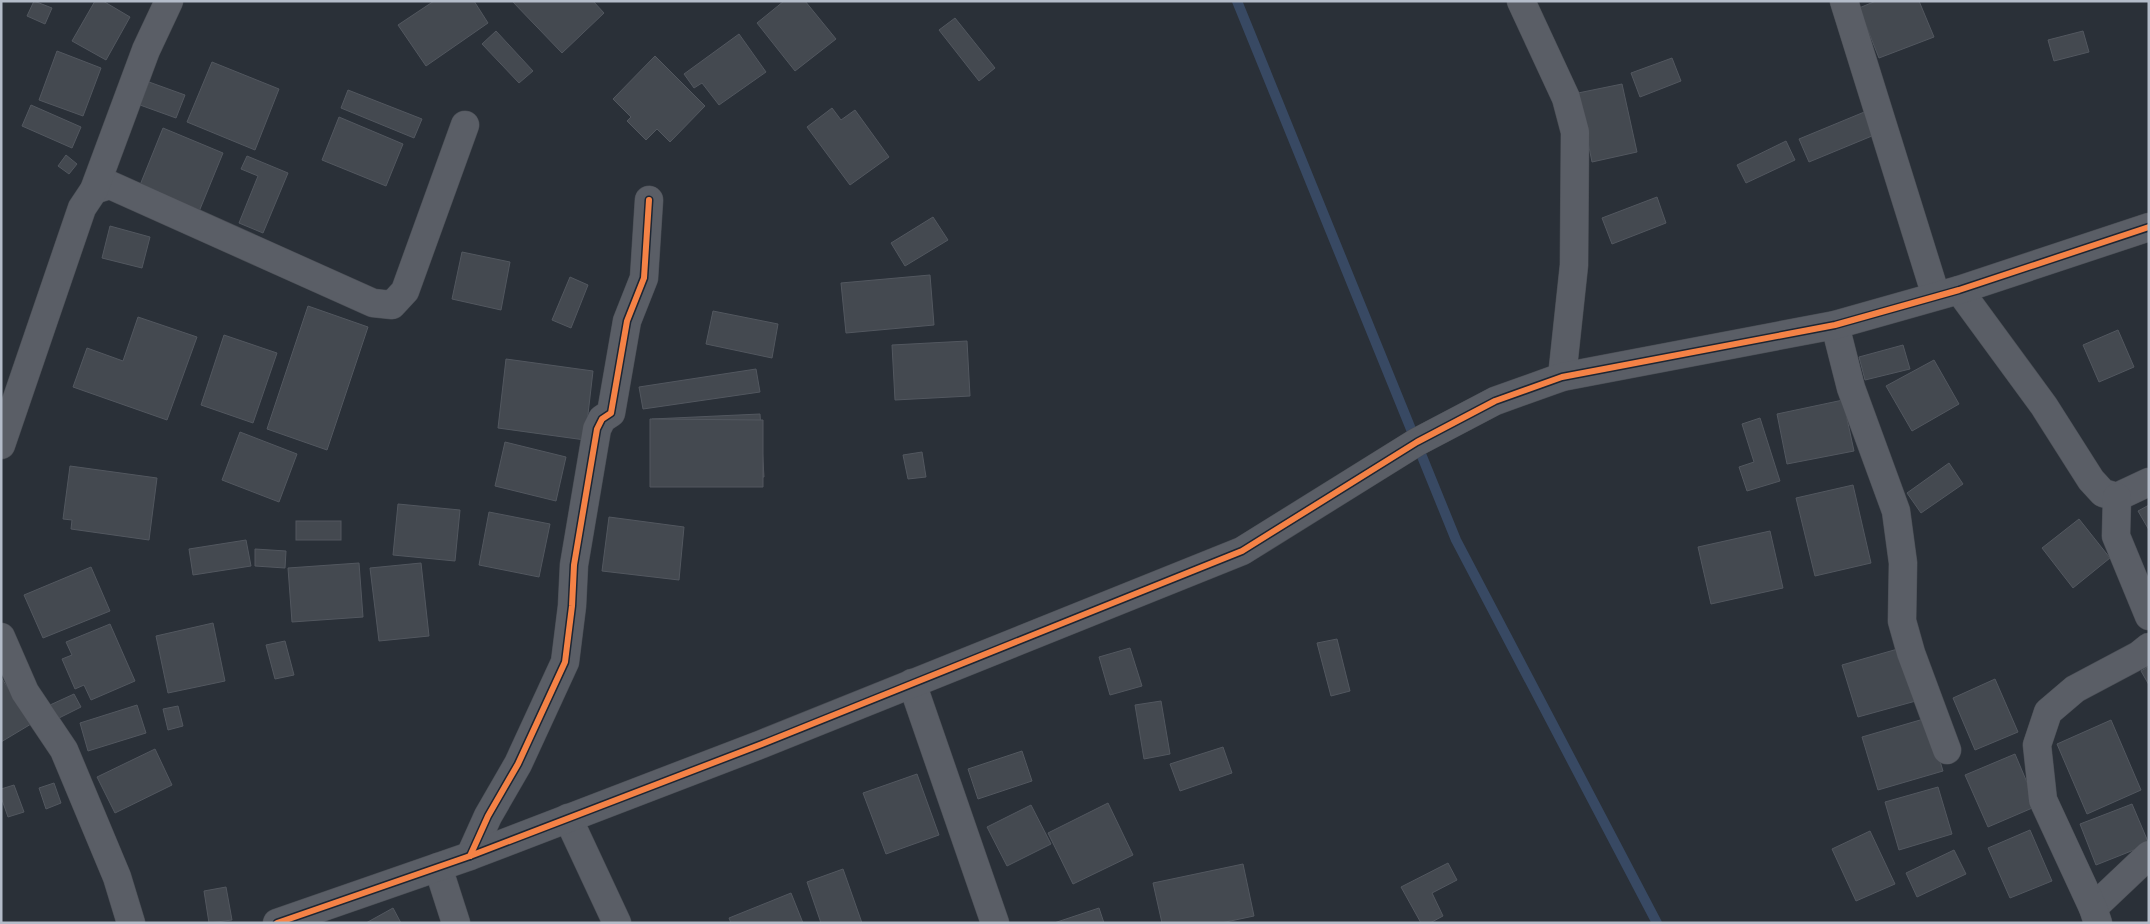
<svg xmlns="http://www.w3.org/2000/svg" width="2150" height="924" font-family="'Fira Sans',sans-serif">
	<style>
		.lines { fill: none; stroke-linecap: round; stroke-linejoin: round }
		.stream { stroke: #384963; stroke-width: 10 }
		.building { fill: #444950; stroke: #52575f }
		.minor-casing { stroke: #484c53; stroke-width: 29 }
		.minor { stroke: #5a5e66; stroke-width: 28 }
		.cycleway-casing { stroke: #1d2633; stroke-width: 9 }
		.cycleway { stroke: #f48246; stroke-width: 6 }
	</style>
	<rect width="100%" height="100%" fill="#2a3038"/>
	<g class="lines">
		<polyline class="stream" points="1237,1 1456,540 1657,923"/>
	</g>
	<g class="building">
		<polygon points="34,1 52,8 45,24 27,16"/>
		<polygon points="95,1 103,1 130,17 106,60 72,41"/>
		<polygon points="434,1 474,1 488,23 426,66 398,25"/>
		<polygon points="512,1 593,1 604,13 562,53"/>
		<polygon points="784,1 805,1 836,39 795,71 757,23"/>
		<polygon points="1876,1 1919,1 1934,37 1879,58 1859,8"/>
		<polygon points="955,18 995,68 979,81 939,30"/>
		<polygon points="496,31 533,71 519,83 482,44"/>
		<polygon points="2083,31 2089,52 2054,61 2048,40"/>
		<polygon points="739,34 766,72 719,105 702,83 694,88 684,74"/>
		<polygon points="57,51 101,68 83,116 39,100"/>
		<polygon points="655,56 705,106 670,142 657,129 646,140 627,121 631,117 613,99"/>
		<polygon points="1672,58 1681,81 1640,97 1631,73"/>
		<polygon points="212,62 279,89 255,150 187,122"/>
		<polygon points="149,82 185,95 176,118 140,105"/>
		<polygon points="1622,84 1637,152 1592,162 1578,93"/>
		<polygon points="348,90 422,119 414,138 341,108"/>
		<polygon points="31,105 81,127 72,148 22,126"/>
		<polygon points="832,108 841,120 855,110 889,157 850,185 807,127"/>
		<polygon points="1874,108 1884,131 1809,162 1799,139"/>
		<polygon points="339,117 403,144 386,186 322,160"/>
		<polygon points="163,128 223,153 198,214 138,190"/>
		<polygon points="1786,141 1795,160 1746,183 1737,165"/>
		<polygon points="66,155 77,164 69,174 58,166"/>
		<polygon points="247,156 288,173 263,233 239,223 258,176 241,169"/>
		<polygon points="1657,197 1666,223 1612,244 1602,218"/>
		<polygon points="933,217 948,240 905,266 891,243"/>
		<polygon points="110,226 150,237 142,268 102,258"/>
		<polygon points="462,252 510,262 501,310 452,299"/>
		<polygon points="930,275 934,325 846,333 841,283"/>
		<polygon points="570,277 588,285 571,328 552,320"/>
		<polygon points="308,306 368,327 327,450 267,429"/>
		<polygon points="713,311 778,324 772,358 706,344"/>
		<polygon points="138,317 197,337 167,420 73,387 87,348 123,361"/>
		<polygon points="2118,330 2134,367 2099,382 2083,345"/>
		<polygon points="224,335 277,353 253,423 201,405"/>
		<polygon points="967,341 970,396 895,400 892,345"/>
		<polygon points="1903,345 1910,369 1865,380 1859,357"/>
		<polygon points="506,359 593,371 585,440 498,428"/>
		<polygon points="1934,360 1959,404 1912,431 1886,386"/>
		<polygon points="756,369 760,392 643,409 639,387"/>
		<polygon points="1843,400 1854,451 1787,464 1777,414"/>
		<polygon points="760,414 764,477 665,482 664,455 655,455 652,419"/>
		<polygon points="1760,418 1780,481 1747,491 1739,467 1754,462 1742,424"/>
		<polygon points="650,419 763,420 763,487 650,487"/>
		<polygon points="240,432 297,454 279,502 222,480"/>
		<polygon points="505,442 566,457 556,501 495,486"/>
		<polygon points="922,452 926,477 908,479 903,455"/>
		<polygon points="1949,463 1963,484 1921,513 1907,493"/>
		<polygon points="70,466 157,478 149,540 71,529 72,520 63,519"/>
		<polygon points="1853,485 1871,563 1815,576 1796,498"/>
		<polygon points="398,504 460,510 455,561 393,555"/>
		<polygon points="2149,505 2149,530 2138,511"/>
		<polygon points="489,512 550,524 539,577 479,565"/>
		<polygon points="609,517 684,527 679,580 602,571"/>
		<polygon points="2079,519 2110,558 2073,588 2042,548"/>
		<rect x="296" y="521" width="45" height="19"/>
		<polygon points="1770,531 1783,588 1711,604 1698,547"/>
		<polygon points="246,540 251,566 193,575 189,549"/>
		<polygon points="255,549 286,551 285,568 255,566"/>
		<polygon points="359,563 363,617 292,622 288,568"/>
		<polygon points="421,563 429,636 379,641 370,568"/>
		<polygon points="91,567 110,611 43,638 24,595"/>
		<polygon points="213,623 225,681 168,693 156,636"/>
		<polygon points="110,624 135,681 91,700 84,685 75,689 62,659 72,655 66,642"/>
		<polygon points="1337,639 1350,691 1331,696 1317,643"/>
		<polygon points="285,641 294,675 275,679 266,645"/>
		<polygon points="1908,646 1923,699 1858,717 1842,665"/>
		<polygon points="1130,648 1142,686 1110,695 1099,657"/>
		<polygon points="2149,666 2149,685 2141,671"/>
		<polygon points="1,677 31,724 1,742"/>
		<polygon points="1995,679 2018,732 1975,750 1953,698"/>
		<polygon points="74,694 81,707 57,719 50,705"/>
		<polygon points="1161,701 1170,754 1144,759 1135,705"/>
		<polygon points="137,705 146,733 88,751 80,723"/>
		<polygon points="178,706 183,726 168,730 163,709"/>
		<polygon points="1927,718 1943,771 1878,790 1862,737"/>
		<polygon points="2111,720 2141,790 2087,814 2057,744"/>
		<polygon points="1223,747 1232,773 1180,791 1170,764"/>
		<polygon points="155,749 172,785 115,813 97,777"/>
		<polygon points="1022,751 1032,781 978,799 968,769"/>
		<polygon points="2015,754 2037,806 1988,827 1965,775"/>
		<polygon points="917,774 939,835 886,854 863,793"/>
		<polygon points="54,783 61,803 46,809 39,788"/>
		<polygon points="14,785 24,812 8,817 1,797 1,789"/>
		<polygon points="1938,787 1952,834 1899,850 1885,802"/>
		<polygon points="1108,803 1133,855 1073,884 1048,833"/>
		<polygon points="2132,804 2149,844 2096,865 2080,824"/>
		<polygon points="1031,805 1051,844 1007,866 987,827"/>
		<polygon points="2030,830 2052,881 2010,898 1988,848"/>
		<polygon points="1870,831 1895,884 1856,901 1832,849"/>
		<polygon points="1954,850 1966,874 1917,897 1906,873"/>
		<polygon points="1448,863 1457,880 1432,893 1443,916 1430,923 1421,923 1401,887"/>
		<polygon points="1243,864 1254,916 1221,923 1162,923 1153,883"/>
		<polygon points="843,869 862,923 821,923 807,882"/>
		<polygon points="226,887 232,920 209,923 204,891"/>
		<polygon points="791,893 803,923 731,923 729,918"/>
		<polygon points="393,908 401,923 366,923"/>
		<polygon points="1099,908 1104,923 1054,923"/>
	</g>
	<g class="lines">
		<g class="minor-casing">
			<g id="minor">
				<polyline points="1521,1 1566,98 1575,132 1574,265 1562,377"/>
				<polyline points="1844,1 1936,296"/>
				<polyline points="94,190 110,185 373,303 392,305 405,291 465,125"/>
				<polyline points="1959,290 2044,406 2091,480 2103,493 2117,497 2149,482"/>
				<polyline points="1835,325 1851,388 1896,511 1903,563 1902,621 1911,653 1947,750"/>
				<polyline points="1,445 82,208 94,190 146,50 169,1"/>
				<polyline points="2117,497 2116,536 2149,616"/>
				<polyline points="1,637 25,692 64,750 117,877 131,923"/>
				<polyline points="912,683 995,923"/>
				<polyline points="568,818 617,923"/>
				<polyline points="470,856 488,816 518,764 565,662 572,606 574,565 597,429 602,419 611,413 627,321 644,278 649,200"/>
				<polyline points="438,867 456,923"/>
				<polyline points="2093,908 2149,855"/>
				<polyline points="277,923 470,856 762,744 1242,551 1417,442 1495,401 1562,377 1835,325 1959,290 2149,227"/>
				<polyline points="2098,923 2093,908 2043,800 2037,745 2048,712 2075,689 2139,655 2149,647"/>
			</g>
		</g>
		<use href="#minor" class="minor"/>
		<g class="cycleway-casing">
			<g id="cycleway">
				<polyline points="470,856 488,816 518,764 565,662 572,606 574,565 597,429 602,419 611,413 627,321 644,278 649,200"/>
				<polyline points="277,923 470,856 762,744 1242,551 1417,442 1495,401 1562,377 1835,325 1959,290 2149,227"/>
			</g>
		</g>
		<use href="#cycleway" class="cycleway"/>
	</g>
	<rect width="2150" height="924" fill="none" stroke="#b4bcc9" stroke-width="5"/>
</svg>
